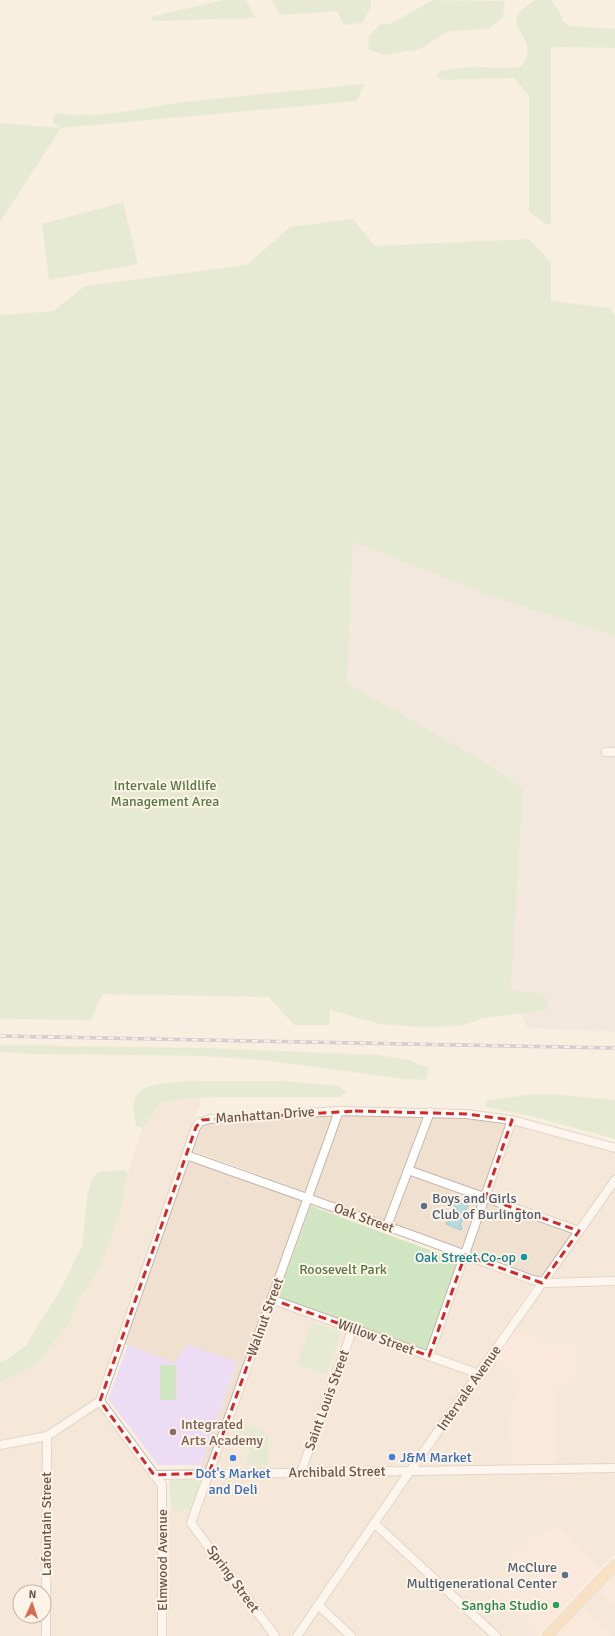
<svg xmlns="http://www.w3.org/2000/svg" width="615" height="1636" font-family="Signika,sans-serif">
	<style>
		.residential { fill: #f0e0d0; fill-rule: evenodd }
		.commercial { fill: #f9dfd5 }
		.industrial { fill: #e8e1db }
		.education { fill: #ecddf5 }
		.green { fill: #d0e5c1 }
		.water { fill: #b7dce0; stroke: #9ecbd1 }
		.lines { fill: none; stroke-linecap: round; stroke-linejoin: round }
		.minor-casing { stroke: #c8b6a9; stroke-width: 10 }
		.major-casing { stroke: #d6d0cc; stroke-width: 12 }
		.minor { stroke: #fff; stroke-width: 8 }
		.major { stroke: #f3d19e; stroke-width: 10 }
		.rail-casing { stroke: #b1a1c1; stroke-width: 3.5 }
		.rail { stroke: #fdf3e6; stroke-width: 2; stroke-dasharray: 6; stroke-linecap: butt }
		.marked { fill: none; stroke: #d62828; stroke-width: 3; stroke-dasharray: 8 5; stroke-linejoin: round }
		.service-dot { fill: #5c6f8a; stroke: #fdf3e6; stroke-width: 1.5 }
		.culture-dot { fill: #0f9aa8; stroke: #fdf3e6; stroke-width: 1.5 }
		.education-dot { fill: #8d6e63; stroke: #fdf3e6; stroke-width: 1.5 }
		.shop-dot { fill: #3f7fe0; stroke: #fdf3e6; stroke-width: 1.5 }
		.leisure-dot { fill: #2e9e5b; stroke: #fdf3e6; stroke-width: 1.5 }
		.labels { text-anchor: middle; dominant-baseline: central; stroke-width: 4; stroke-linejoin: round; paint-order: stroke }
		.park-label { font-size: 14px; fill: #567946; stroke: #fdf3e6 }
		.street-label { font-size: 14px; fill: #6e564a; stroke: #fdf3e6 }
		.service-label { font-size: 14px; fill: #4e5e75; stroke: #fdf3e6; text-anchor: start }
		.culture-label { font-size: 14px; fill: #0d838f; stroke: #fdf3e6; text-anchor: end }
		.education-label { font-size: 14px; fill: #785e54; stroke: #fdf3e6; text-anchor: start }
		.shop-label { font-size: 14px; fill: #366cbe; stroke: #fdf3e6; text-anchor: start }
		.leisure-label { font-size: 14px; fill: #27864d; stroke: #fdf3e6; text-anchor: end }
	</style>
	<rect width="100%" height="100%" fill="#f9efe0"/>
	<g class="residential">
		<path d="M 199,1098 L 200,1105 L 180,1157 L 299,1200 L 311,1206 L 278,1297 L 426,1351 L 460,1258 L 534,1284 L 487,1353 L 524,1379 L 511,1411 L 509,1429 L 508,1474 L 557,1473 L 556,1382 L 574,1382 L 575,1347 L 542,1345 L 517,1329 L 544,1288 L 615,1287 L 615,1554 L 600,1569 L 558,1526 L 499,1592 L 539,1633 L 537,1636 L 168,1636 L 168,1512 L 171,1509 L 179,1514 L 200,1481 L 201,1465 L 237,1363 L 181,1352 L 177,1364 L 116,1341 L 97,1393 L 98,1405 L 158,1486 L 158,1636 L 0,1636 L 0,1382 L 21,1373 L 69,1323 L 79,1299 L 100,1268 L 120,1214 L 124,1195 L 123,1189 L 142,1128 L 160,1104 L 174,1100 ZM 20,1592 L 44,1592 L 44,1616 L 20,1616 Z"/>
		<polygon points="349,1114 448,1116 475,1118 519,1125 615,1152 615,1277 557,1278 538,1276 193,1151 201,1127 207,1123"/>
		<polygon points="599,1591 615,1607 615,1636 613,1636 583,1608"/>
	</g>
	<g class="commercial">
		<polygon points="517,1329 542,1345 575,1347 574,1382 556,1383 557,1464 508,1465 509,1429 511,1411 524,1379 496,1359"/>
		<polygon points="558,1526 600,1569 539,1633 498,1592 512,1576 513,1555 530,1539"/>
		<polygon points="615,1574 615,1607 599,1591"/>
		<polygon points="583,1608 613,1636 556,1636"/>
	</g>
	<polygon class="industrial" points="353,542 499,599 615,636 615,1032 527,1028 511,990 523,788 483,761 347,683"/>
	<polygon class="education" points="186,1344 237,1362 201,1465 158,1465 108,1399 128,1345 176,1363 181,1352 183,1353"/>
	<g class="green">
		<polygon points="224,0 246,0 256,18 154,21 150,17"/>
		<polygon points="272,0 371,0 371,8 362,23 344,25 337,11 280,15"/>
		<polygon points="433,0 505,1 503,17 488,29 448,31 420,49 384,55 368,49 369,36 381,24 390,24"/>
		<path d="M 536,0 L 551,0 L 559,11 L 563,21 L 570,26 L 615,29 L 615,48 L 551,47 L 551,225 L 544,223 L 529,211 L 529,96 L 514,78 L 441,80 L 437,76 L 440,71 C 453,69 466,67 478,67 C 493,67 506,69 520,67 C 522,64 526,60 527,56 C 533,32 494,23 536,0 Z"/>
		<path d="M 364,84 L 357,101 L 61,128 L 0,222 L 0,123 L 60,128 L 54,124 L 52,119 L 57,113 C 98,120 144,107 185,102 C 244,95 304,90 364,84 Z"/>
		<polygon points="123,202 138,264 49,280 42,224"/>
		<polygon points="353,219 375,246 529,239 551,262 551,301 610,308 615,316 615,636 499,599 353,542 347,683 483,761 523,788 511,990 540,993 548,1001 546,1010 484,1018 461,1026 420,1027 380,1024 330,1010 329,1025 294,1025 269,997 102,994 91,1020 0,1019 0,315 53,311 85,286 247,265 290,227"/>
		<polygon points="0,1045 203,1048 378,1055 409,1060 429,1068 426,1080 404,1079 263,1060 202,1056 33,1054 0,1052"/>
		<path d="M 197,1081 L 282,1081 L 339,1086 L 347,1092 L 340,1097 L 212,1097 L 174,1100 L 160,1104 L 142,1128 L 136,1126 C 134,1117 131,1103 137,1095 C 145,1081 182,1082 197,1081 Z"/>
		<polygon points="552,1094 615,1100 615,1139 535,1117 485,1107 486,1101 525,1095"/>
		<polygon points="125,1170 128,1173 123,1189 124,1195 120,1214 100,1268 79,1299 69,1323 41,1359 21,1373 0,1382 0,1362 8,1359 26,1345 61,1289 82,1246 87,1197 92,1179 98,1172"/>
		<polygon points="311,1206 459,1261 426,1351 278,1297"/>
		<polygon points="312,1322 341,1332 326,1375 297,1364"/>
		<rect x="160" y="1365" width="16" height="35"/>
		<polygon points="238,1422 268,1434 268,1465 246,1465 251,1436 236,1432"/>
		<polygon points="198,1479 200,1481 191,1510 188,1510 185,1508 179,1514 171,1509 169,1480"/>
	</g>
	<polygon class="water" points="456,1201 468,1205 460,1226 462,1227 461,1230 446,1224 447,1222 449,1222"/>
	<g class="lines">
		<g class="minor-casing">
			<g id="minor">
				<polyline points="606,752 615,752"/>
				<polyline points="186,1155 420,1238 533,1280 549,1283 615,1281"/>
				<polyline points="408,1170 579,1231"/>
				<polyline points="387,1226 430,1112"/>
				<polyline points="271,1299 479,1374"/>
				<polyline points="429,1356 512,1120"/>
				<polyline points="100,1401 162,1485 162,1636"/>
				<polyline points="0,1445 47,1436 100,1401 196,1127 200,1122 210,1119 339,1111 466,1114 512,1120 615,1148"/>
				<polyline points="301,1472 353,1328"/>
				<polyline points="154,1475 615,1468"/>
				<polyline points="374,1523 496,1636"/>
				<polyline points="318,1605 351,1636"/>
				<polyline points="46,1636 47,1436"/>
				<polyline points="275,1636 191,1523 339,1111"/>
				<polyline points="297,1636 410,1471 615,1180"/>
			</g>
		</g>
		<g class="major-casing">
			<polyline id="major" points="547,1636 615,1565"/>
		</g>
		<use href="#minor" class="minor"/>
		<use href="#major" class="major"/>
		<g class="rail-casing">
			<polyline id="rail" points="0,1036 615,1048"/>
		</g>
		<use href="#rail" class="rail"/>
	</g>
	<path d="M0 0H615V1636H0ZM 355,1111 L 466,1114 L 512,1120 L 485,1198 L 579,1231 L 542,1283 L 465,1255 L 429,1356 L 271,1299 L 209,1473 L 154,1475 L 100,1401 L 196,1127 L 202,1120 Z" fill="#f9efe0" fill-opacity=".55" fill-rule="evenodd"/>
	<path class="marked" d="M 355,1111 L 466,1114 L 512,1120 L 485,1198 L 579,1231 L 542,1283 L 465,1255 L 429,1356 L 271,1299 L 209,1473 L 154,1475 L 100,1401 L 196,1127 L 202,1120 Z"/>
	<g class="service-dot">
		<circle cx="424" cy="1206" r="4"/>
		<circle cx="565" cy="1575" r="4"/>
	</g>
	<circle class="culture-dot" cx="524" cy="1257" r="4"/>
	<circle class="education-dot" cx="173" cy="1432" r="4"/>
	<g class="shop-dot">
		<circle cx="392" cy="1457" r="4"/>
		<circle cx="233" cy="1458" r="4"/>
	</g>
	<circle class="leisure-dot" cx="556" cy="1605" r="4"/>
	<g class="labels">
		<g class="park-label">
			<text x="165" y="785">Intervale Wildlife<tspan x="165" dy="16">Management Area</tspan></text>
			<text x="343" y="1269">Roosevelt Park</text>
		</g>
		<g class="street-label">
			<text transform="translate(265 1115) rotate(-4)">Manhattan Drive</text>
			<text transform="translate(364 1218) rotate(20)">Oak Street</text>
			<text transform="translate(265 1317) rotate(-70)">Walnut Street</text>
			<text transform="translate(376 1337) rotate(20)">Willow Street</text>
			<text transform="translate(469 1388) rotate(-55)">Intervale Avenue</text>
			<text transform="translate(327 1400) rotate(-70)">Saint Louis Street</text>
			<text transform="translate(337 1472) rotate(-1)">Archibald Street</text>
			<text transform="translate(46 1524) rotate(-90)">Lafountain Street</text>
			<text transform="translate(162 1560) rotate(-90)">Elmwood Avenue</text>
			<text transform="translate(233 1579) rotate(54)">Spring Street</text>
		</g>
		<g class="service-label">
			<text x="432" y="1198">Boys and Girls<tspan x="432" dy="16">Club of Burlington</tspan></text>
			<text x="557" y="1567" text-anchor="end">McClure<tspan x="557" dy="16">Multigenerational Center</tspan></text>
		</g>
		<g class="culture-label">
			<text x="516" y="1257">Oak Street Co-op</text>
		</g>
		<g class="education-label">
			<text x="181" y="1424">Integrated<tspan x="181" dy="16">Arts Academy</tspan></text>
		</g>
		<g class="shop-label">
			<text x="400" y="1457">J&amp;M Market</text>
			<text x="233" y="1473" text-anchor="middle">Dot's Market<tspan x="233" dy="16">and Deli</tspan></text>
		</g>
		<g class="leisure-label">
			<text x="548" y="1605">Sangha Studio</text>
		</g>
	</g>
	<g transform="translate(32 1604) rotate(3)"><circle r="19" fill="#fdf3e6" stroke="#c4b4a8"/>
	<path d="M0-3L7 15L0 10L-7 15Z" fill="#d96a4f"/>
	<text y="-6" font-size="11" font-weight="bold" text-anchor="middle" fill="#6e564a">N</text>
	</g>
</svg>
